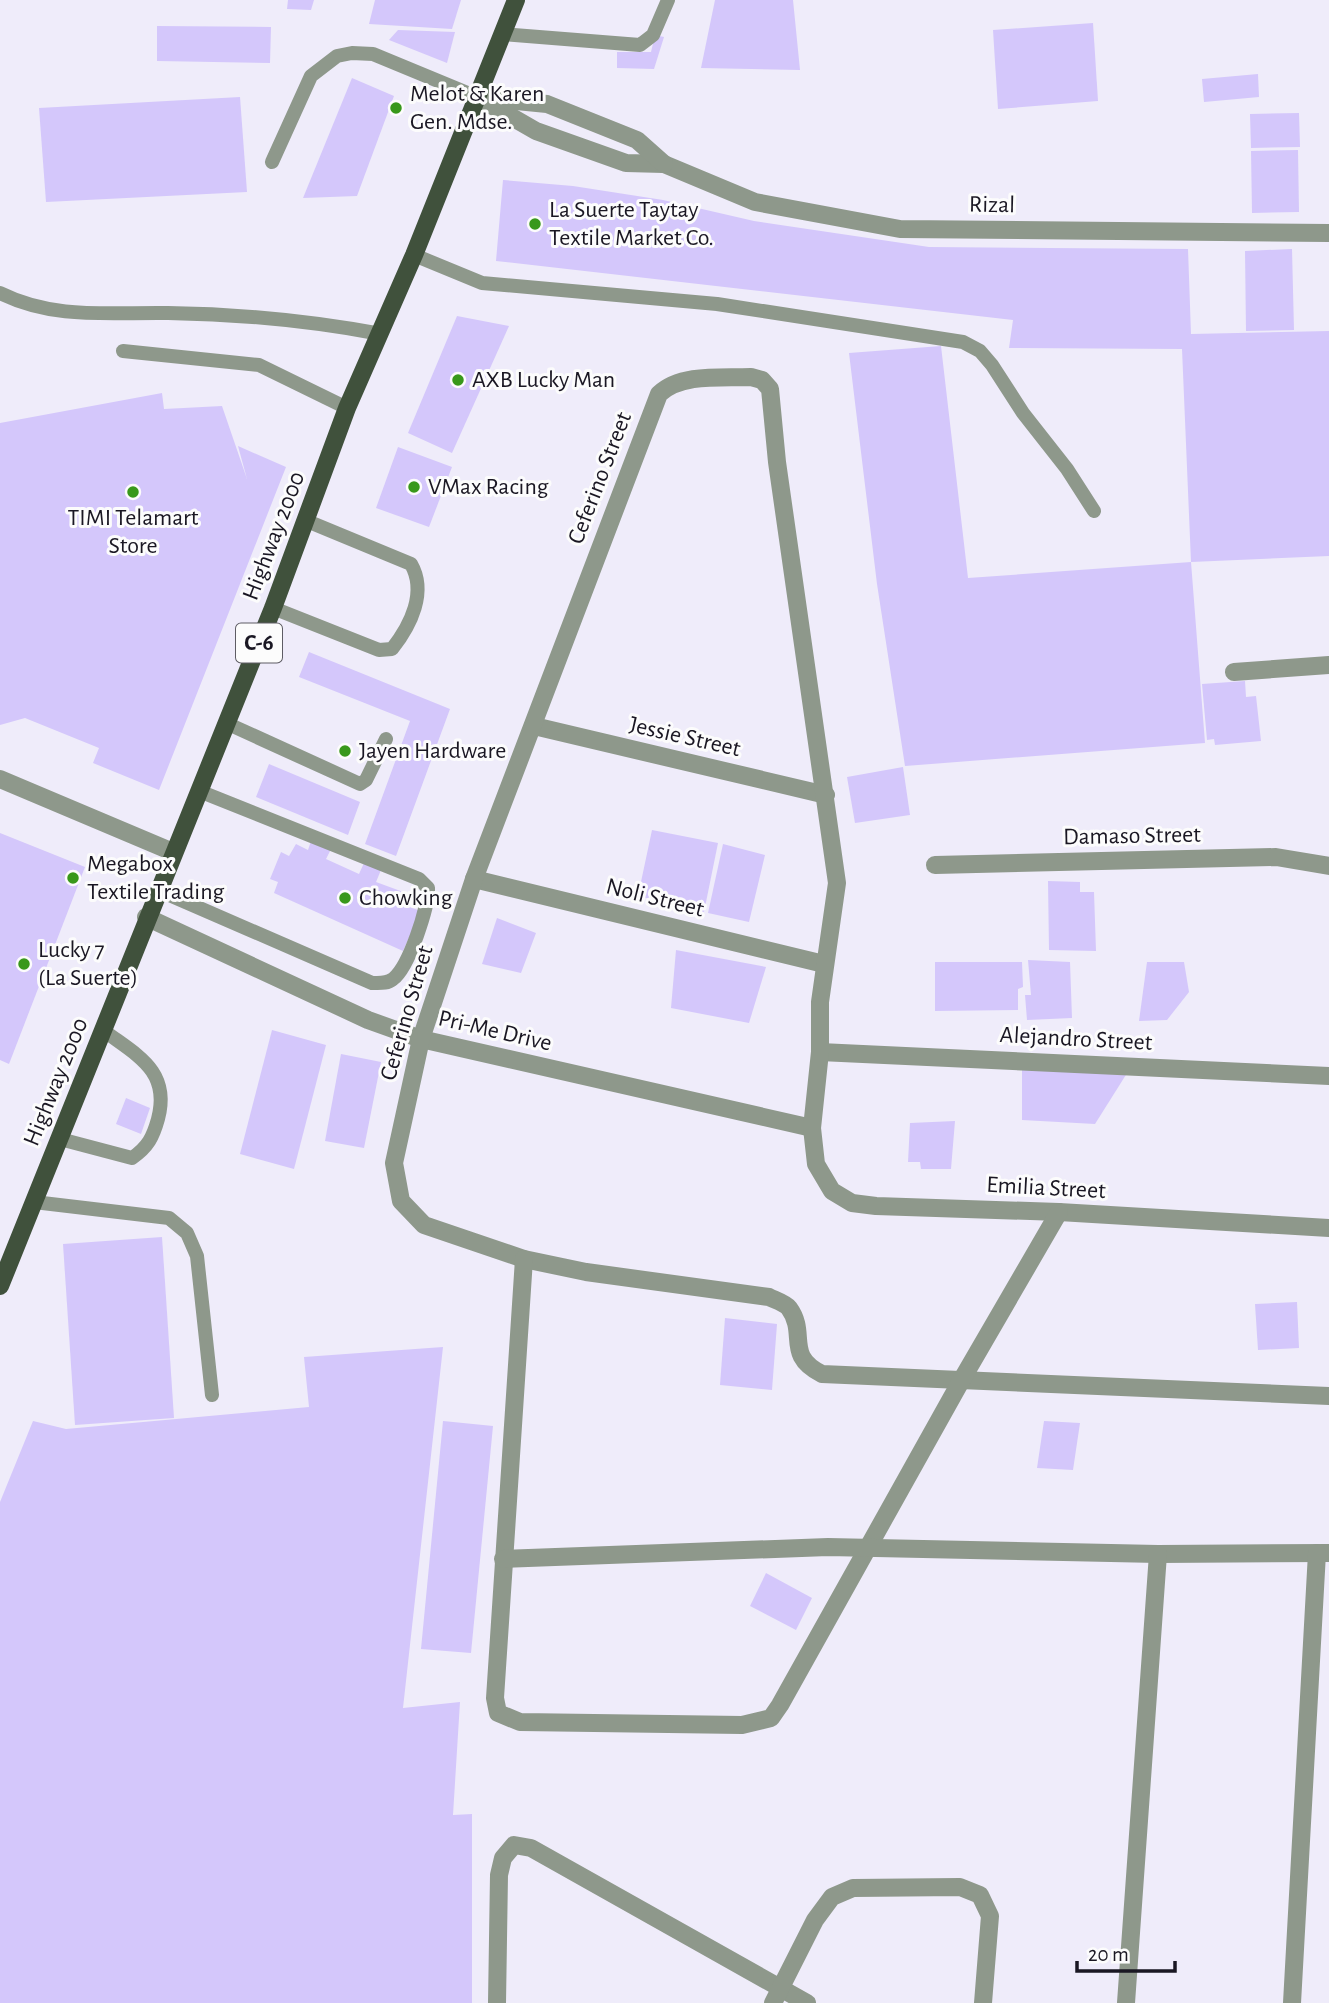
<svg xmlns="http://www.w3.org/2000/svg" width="1329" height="2003" font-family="'Alegreya Sans',sans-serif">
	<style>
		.building { fill: #d4c7fb }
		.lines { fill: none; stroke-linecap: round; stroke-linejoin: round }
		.service { stroke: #8e988b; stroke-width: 14 }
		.minor { stroke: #8e988b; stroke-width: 18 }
		.tertiary { stroke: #8e988b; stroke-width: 18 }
		.primary { stroke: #40513c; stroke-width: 18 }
		.poi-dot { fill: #38981b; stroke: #fcfcfc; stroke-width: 2.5 }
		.labels { text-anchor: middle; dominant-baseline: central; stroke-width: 6; stroke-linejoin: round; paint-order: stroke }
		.shield { fill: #fcfcfc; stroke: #5e5c64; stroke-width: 2 }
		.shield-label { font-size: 23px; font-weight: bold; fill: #1a1723 }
		.poi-label { font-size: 24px; fill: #1a1723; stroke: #fcfcfc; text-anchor: start }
		.street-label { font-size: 24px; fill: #1a1723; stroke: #fcfcfc }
	</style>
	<rect width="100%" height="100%" fill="#efecfa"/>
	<g class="building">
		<polygon points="288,0 314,0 311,10 287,9"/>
		<polygon points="375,0 461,0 452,29 369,24"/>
		<polygon points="715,0 793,0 800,70 701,68"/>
		<polygon points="1093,23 1098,101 998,109 993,30"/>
		<polygon points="157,26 271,27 270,63 157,61"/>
		<polygon points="398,30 455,32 447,63 389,40"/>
		<polygon points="655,35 664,37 654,69 617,68 617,52 651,52"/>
		<polygon points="1258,74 1259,97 1204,102 1202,79"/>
		<polygon points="352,78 394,96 357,196 303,198"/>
		<polygon points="240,97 247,192 46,202 39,108"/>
		<polygon points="1299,113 1300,147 1251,148 1250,114"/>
		<polygon points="1298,150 1299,212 1252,213 1251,151"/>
		<polygon points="503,180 573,186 663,200 754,221 929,247 1188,249 1191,334 1329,331 1329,556 1191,562 1182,349 1009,348 1013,320 496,261"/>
		<polygon points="1292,249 1294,330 1246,331 1245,251"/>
		<polygon points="457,316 509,326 452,453 408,433"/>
		<polygon points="941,346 968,578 1191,562 1205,743 905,766 877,584 849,353"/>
		<polygon points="162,393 164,409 222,406 247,479 238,446 286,467 159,790 93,763 99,748 25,718 0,725 0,423"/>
		<polygon points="398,447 452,467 429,527 376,508"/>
		<polygon points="309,652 450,709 396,856 365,844 410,721 299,677"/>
		<polygon points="1245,681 1246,697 1256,696 1261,741 1215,745 1214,739 1207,740 1202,684"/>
		<polygon points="269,764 360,802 348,835 256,797"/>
		<polygon points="903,767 910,815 855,823 847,777"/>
		<polygon points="652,830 718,843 704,912 638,896"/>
		<polygon points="0,833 85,867 9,1064 0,1060"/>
		<polygon points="311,841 331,849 326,859 359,874 364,863 381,870 376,882 406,893 400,904 421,911 403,951 274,893 278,882 270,879 281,852 289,856 296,844 308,850"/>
		<polygon points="723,844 765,855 749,922 708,913"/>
		<polygon points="1048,881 1080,882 1080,892 1094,892 1096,951 1049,950"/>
		<polygon points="497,918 536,933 521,973 482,964"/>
		<polygon points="676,950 766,967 749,1023 671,1008"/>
		<polygon points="1028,960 1070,962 1072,1018 1027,1020 1025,995 1031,995"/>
		<polygon points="935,962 1022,962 1023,987 1018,989 1018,1010 935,1011"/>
		<polygon points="1147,962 1184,962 1189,992 1167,1020 1139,1021"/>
		<polygon points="272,1030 326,1045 294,1169 240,1154"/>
		<polygon points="341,1054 381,1062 364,1148 325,1141"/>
		<polygon points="1022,1068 1129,1070 1095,1124 1022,1120"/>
		<polygon points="126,1098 150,1108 141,1134 116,1124"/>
		<polygon points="955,1121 951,1169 921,1169 920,1162 908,1162 910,1123"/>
		<polygon points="162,1237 174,1418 75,1425 63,1244"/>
		<polygon points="1297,1302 1299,1348 1258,1350 1255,1304"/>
		<polygon points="725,1318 777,1324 772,1390 720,1385"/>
		<polygon points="443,1347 403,1708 460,1702 453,1815 472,1814 472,2003 0,2003 0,1502 33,1421 66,1429 309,1407 304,1357"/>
		<polygon points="443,1421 493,1426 471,1653 421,1649"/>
		<polygon points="1044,1421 1080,1423 1073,1470 1037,1468"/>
		<polygon points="766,1573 812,1598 796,1630 750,1606"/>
	</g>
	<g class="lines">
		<g class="service">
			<polyline points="503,34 640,45 653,35 668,0"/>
			<polyline points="272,162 311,76 337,56 352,53 373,54 477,97"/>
			<polyline points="414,255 482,283 717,304 963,342 980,351 992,365 1023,413 1067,469 1094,511"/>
			<path d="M 0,293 C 54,320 110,312 168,313 C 239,314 311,321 381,334"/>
			<polyline points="123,351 259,365 347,408"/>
			<path d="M 273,608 L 379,650 L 392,649 C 411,625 427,592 411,564 L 307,521"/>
			<polyline points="226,723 360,784 366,780 386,739"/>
			<path d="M 158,890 L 372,983 C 380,983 387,984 393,979 C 409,967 429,906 428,888 L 419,879 L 199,791"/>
			<path d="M 60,1139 L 132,1158 C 148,1147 153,1137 158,1119 C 171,1070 136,1055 103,1030"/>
			<polyline points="34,1202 169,1218 187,1233 197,1256 212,1395"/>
		</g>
		<g class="minor">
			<polyline points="477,97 536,131 626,163 664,164 755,202 900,229 1329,233"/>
			<polyline points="484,98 547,104 637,140 664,164"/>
			<polyline points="1234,672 1329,665"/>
			<polyline points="534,726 826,795"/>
			<polyline points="935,865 1276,857 1329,866"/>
			<polyline points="474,879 824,964"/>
			<polyline points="146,917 368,1020 421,1039 812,1128"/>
			<polyline points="820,1052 1329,1076"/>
			<path d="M 1329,1228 L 1059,1212 L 876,1206 L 852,1203 L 832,1191 L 816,1164 L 812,1128 L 820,1052 L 820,1002 L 837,883 L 777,462 L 770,389 L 762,380 L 751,377 C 722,378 681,373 659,394 L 474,879 L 421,1039 L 394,1163 L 401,1201 L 424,1225 L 524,1259 L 586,1272 L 769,1297 C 775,1300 785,1303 789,1308 C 808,1334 784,1355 822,1374 L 1329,1396"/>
			<polyline points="524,1259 495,1698 498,1713 520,1722 742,1725 771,1718 780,1705 961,1381 1059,1212"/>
			<polyline points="503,1559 828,1547 1158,1554 1329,1553"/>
			<polyline points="497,2003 499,1875 503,1858 514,1845 531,1848 807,2003"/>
			<polyline points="773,2003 815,1920 832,1897 853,1888 960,1887 980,1895 990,1916 983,2003"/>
			<polyline points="1126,2003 1158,1554"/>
			<polyline points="1292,2003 1317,1553"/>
		</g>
		<polyline class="tertiary" points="0,779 173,852"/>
		<polyline class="primary" points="0,1286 273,608 347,408 414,255 516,0"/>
	</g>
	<g class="poi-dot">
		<circle cx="396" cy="108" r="7"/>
		<circle cx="535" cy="224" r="7"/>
		<circle cx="458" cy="380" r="7"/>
		<circle cx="414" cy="487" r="7"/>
		<circle cx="133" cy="492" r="7"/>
		<circle cx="345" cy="751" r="7"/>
		<circle cx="73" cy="878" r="7"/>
		<circle cx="345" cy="898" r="7"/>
		<circle cx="24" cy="964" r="7"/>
	</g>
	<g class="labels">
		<rect class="shield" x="236" y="623.5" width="46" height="39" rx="5"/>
		<g class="shield-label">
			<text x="259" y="643">C-6</text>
		</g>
		<g class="poi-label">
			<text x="410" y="94">Melot &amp; Karen<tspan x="410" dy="28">Gen. Mdse.</tspan></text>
			<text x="549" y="210">La Suerte Taytay<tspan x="549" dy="28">Textile Market Co.</tspan></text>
			<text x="472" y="380">AXB Lucky Man</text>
			<text x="428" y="487">VMax Racing</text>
			<text x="133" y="518" text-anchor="middle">TIMI Telamart<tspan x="133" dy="28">Store</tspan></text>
			<text x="359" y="751">Jayen Hardware</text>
			<text x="87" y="864">Megabox<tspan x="87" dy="28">Textile Trading</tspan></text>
			<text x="359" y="898">Chowking</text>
			<text x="38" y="950">Lucky 7<tspan x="38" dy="28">(La Suerte)</tspan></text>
		</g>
		<g class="street-label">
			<text transform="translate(992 205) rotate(1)">Rizal</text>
			<text transform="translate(600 478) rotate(-69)">Ceferino Street</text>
			<text transform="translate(274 536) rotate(-69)">Highway 2000</text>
			<text transform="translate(685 737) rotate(13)">Jessie Street</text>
			<text transform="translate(1132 836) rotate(-1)">Damaso Street</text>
			<text transform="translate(655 898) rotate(14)">Noli Street</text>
			<text transform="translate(407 1013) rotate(-74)">Ceferino Street</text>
			<text transform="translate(495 1031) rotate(13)">Pri-Me Drive</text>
			<text transform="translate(1076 1039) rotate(3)">Alejandro Street</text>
			<text transform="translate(56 1082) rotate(-68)">Highway 2000</text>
			<text transform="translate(1046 1188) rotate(3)">Emilia Street</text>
		</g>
	</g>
	<path d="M1077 1961v10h98v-10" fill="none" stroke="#1a1723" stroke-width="3.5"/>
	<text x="1088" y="1961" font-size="21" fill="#1a1723" stroke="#fcfcfc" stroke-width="5" paint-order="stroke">20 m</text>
</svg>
